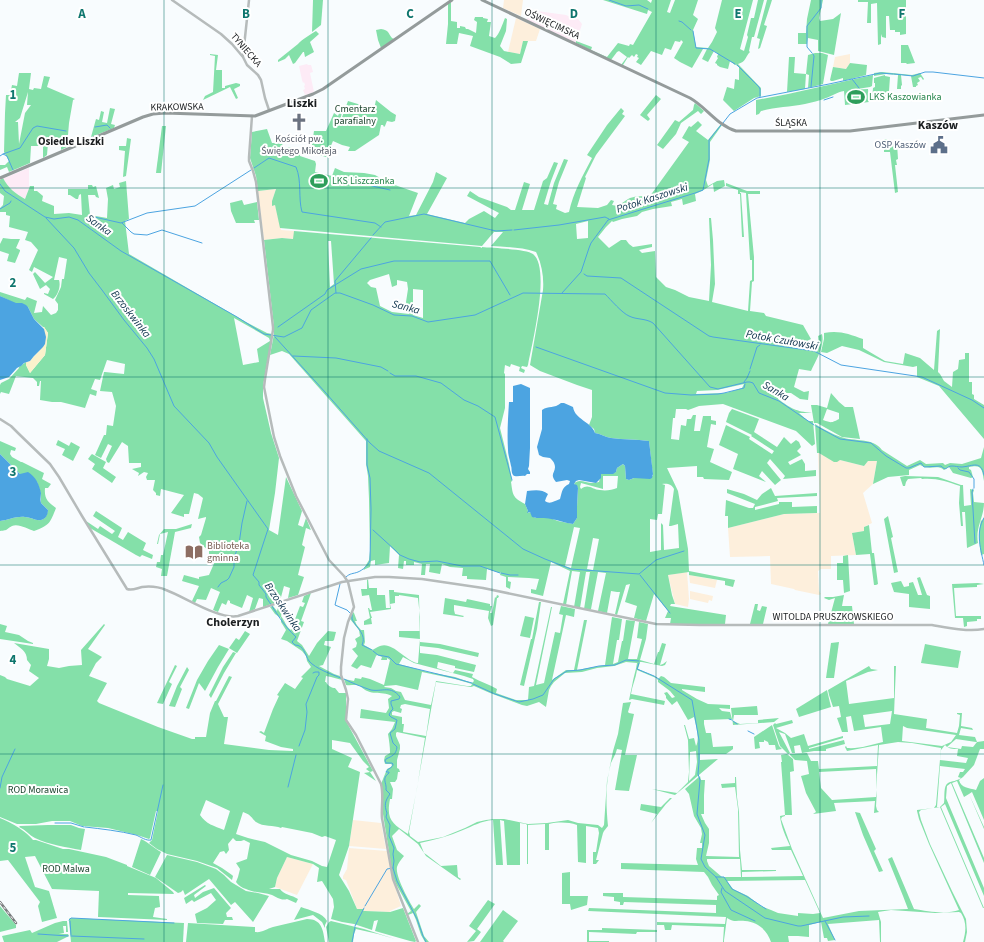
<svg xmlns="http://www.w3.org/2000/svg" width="984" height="942" font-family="'Source Sans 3',sans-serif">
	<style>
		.commercial { fill: #fdebf6 }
		.industrial { fill: #fdefdc }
		.green { fill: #84e0a9; fill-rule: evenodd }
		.sand { fill: #fbf2cc }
		.water { fill: #4ca4e1 }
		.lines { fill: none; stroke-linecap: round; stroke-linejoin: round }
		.stream { stroke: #4ca4e1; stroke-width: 1 }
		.tertiary { stroke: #b6bbbb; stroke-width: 2.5 }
		.secondary { stroke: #949b9b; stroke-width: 3 }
		.rail-casing { stroke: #787b7d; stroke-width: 2.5 }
		.rail { stroke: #fff; stroke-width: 1; stroke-dasharray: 3; stroke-linecap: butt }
		.grid { fill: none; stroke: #0f766e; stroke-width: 1; stroke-opacity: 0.55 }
		.labels { text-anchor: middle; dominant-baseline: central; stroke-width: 4; stroke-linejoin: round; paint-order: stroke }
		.street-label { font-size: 10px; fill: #1b1e20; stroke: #fff }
		.leisure-label { font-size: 10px; fill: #27864d; stroke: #fff; text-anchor: start }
		.park-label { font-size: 10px; fill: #1c452e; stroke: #fff }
		.worship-label { font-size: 10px; fill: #5b616d; stroke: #fff }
		.service-label { font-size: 10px; fill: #4e5e75; stroke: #fff; text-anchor: end }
		.education-label { font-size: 10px; fill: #785e54; stroke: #fff; text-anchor: start }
		.neighbourhood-label { font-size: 11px; font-weight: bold; fill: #1b1e20; stroke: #fff }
		.water-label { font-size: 11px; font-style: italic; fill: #0e334c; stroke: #fff }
		.quarter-label { font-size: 12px; font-weight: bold; fill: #1b1e20; stroke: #fff }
		.grid-label { font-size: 13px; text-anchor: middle; font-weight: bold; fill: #0f766e; stroke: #fff; stroke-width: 4; stroke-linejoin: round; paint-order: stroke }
	</style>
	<rect width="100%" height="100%" fill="#f8fcfe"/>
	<g class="commercial">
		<polygon points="530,10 566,15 570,17 578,19 582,24 576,43 525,19 529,18 529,16 528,16"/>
		<polygon points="307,64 308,65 311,65 313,72 310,73 314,92 305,95 303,90 305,89 304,86 305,85 304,82 303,83 302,80 299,66"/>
		<polygon points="29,168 29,186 30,186 30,187 25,199 11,190 7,186 3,178 7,177"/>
	</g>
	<g class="industrial">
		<polygon points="504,0 523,0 521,16 503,8"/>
		<polygon points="516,18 540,29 536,41 523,41 520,54 508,52"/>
		<polygon points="850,54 850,63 846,69 833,67 835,57"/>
		<polygon points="276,189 272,201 272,206 275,204 281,230 294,231 294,239 282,238 264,240 258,191"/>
		<polygon points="818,452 840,460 864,466 868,461 877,461 873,484 863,493 872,523 864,527 864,531 852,533 856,555 831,556 831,569 821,569 818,571 819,591 821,594 819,595 795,590 794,589 771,584 770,556 730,557 728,528 784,514 820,513"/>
		<polygon points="687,572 689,599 688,607 675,604 668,575"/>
		<polygon points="689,575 717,580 715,588 690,583"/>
		<polygon points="690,591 713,596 712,601 709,600 708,603 690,599"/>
		<polygon points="353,820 381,823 386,849 349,846"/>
		<polygon points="349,848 387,851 390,869 401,906 390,911 390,912 365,911 363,911 363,909 357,909 346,880 343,879 343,876 347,869"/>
		<polygon points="287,857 313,864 297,895 275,887 277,878"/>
	</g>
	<g class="green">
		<polygon points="313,0 323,0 321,25 312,32"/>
		<path d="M 603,0 L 647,0 L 651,3 L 652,0 L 671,0 L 667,12 L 670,13 L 675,0 L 698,0 L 693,15 L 698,19 L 693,30 L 696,47 L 708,48 L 712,42 L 717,32 L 715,28 L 722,0 L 753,0 L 740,49 L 744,51 L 748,37 L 747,35 L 751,18 L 754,18 L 758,0 L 764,0 L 754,37 L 752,37 L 749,51 L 750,52 C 745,57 746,62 738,64 L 761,88 L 761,96 L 754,98 L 734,111 L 723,100 L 727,87 L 734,89 L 735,79 L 739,80 L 739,67 L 736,65 L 737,64 L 735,65 L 730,61 L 728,69 L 720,67 L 717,65 L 717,64 L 715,63 L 718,58 L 717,57 L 718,54 L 714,51 L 708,62 L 702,59 L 707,49 L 703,49 L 692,68 L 680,62 L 674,58 L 683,42 L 681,40 L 680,42 L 675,41 L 671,50 L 665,48 L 662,55 L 651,51 L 641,65 L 636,62 L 639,58 L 637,57 L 638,55 L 636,54 L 634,57 L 632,55 L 629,58 L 628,57 L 623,65 L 621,65 L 627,57 L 619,51 L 617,52 L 611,60 L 576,43 L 576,41 L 592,47 L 591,50 L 607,57 L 618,43 L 629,46 L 630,44 L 633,45 L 652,12 L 648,10 L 647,14 Z"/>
		<polygon points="767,0 772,0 764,25 767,26 760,48 758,49 760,39 757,38"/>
		<polygon points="811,0 823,0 819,18 820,21 833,19 841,13 834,55 818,51 818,40 808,38 807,44 798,44 798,33 806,33 807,19"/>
		<polygon points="858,0 906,0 906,34 900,35 900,32 895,32 895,30 890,30 889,16 886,16 886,38 882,37 881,34 881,44 878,45 877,3 871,4 871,23 867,23 868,2 858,2"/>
		<path d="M 451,2 L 451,21 L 457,22 L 457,28 L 460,28 L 460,26 L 465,27 L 466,29 L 468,29 L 476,33 L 477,22 L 474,20 L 475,17 L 483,17 L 483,18 L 488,19 L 487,22 L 491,22 L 489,36 L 495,38 C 500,33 502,25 505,18 L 507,19 L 506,31 L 500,46 L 504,51 L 520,54 L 523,41 L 528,41 L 521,63 L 511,64 L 500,57 L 470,46 L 473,36 L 459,33 L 457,44 L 446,44 L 448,24 L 448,4 Z"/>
		<path d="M 381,29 C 389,30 388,33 392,38 L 394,39 L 381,48 L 378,40 L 376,30 Z"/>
		<path d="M 316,31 L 319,34 L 310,42 L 314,52 L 305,57 L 304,52 L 303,52 L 295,63 L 293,64 L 289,55 L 285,59 L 278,62 L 278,60 L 298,44 C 301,40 311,34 316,31 Z"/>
		<polygon points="901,45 908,45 915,63 907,64 906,63 901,63"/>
		<polygon points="815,53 822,53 828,55 823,84 808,88 809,75 806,74 805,89 787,92 789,57 795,57 794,73 806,74 808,55"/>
		<polygon points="210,54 218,55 216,70 222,70 222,88 225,88 225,86 236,83 240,84 240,86 234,89 238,98 236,99 230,87 203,100 205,96 213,92 215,56 210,55"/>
		<polygon points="850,63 867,65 866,75 843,81 843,78 833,81 831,81 830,80 833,67 846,69"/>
		<polygon points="882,72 912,75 920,73 924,79 923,80 921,77 918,78 920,81 917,83 918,85 916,86 916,87 913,87 911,76 901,75 902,85 901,86 901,89 897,89 898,75 886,74 874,76 874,73"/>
		<path d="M 19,73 L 31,73 L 29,89 L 33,90 L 34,88 L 41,89 L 44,76 L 50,77 L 47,87 L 75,99 L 73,100 L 69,123 L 67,147 L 61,150 L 61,145 L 48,143 L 47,155 L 43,158 L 43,143 L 39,143 L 40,146 L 31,146 L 30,163 L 9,172 L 7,167 L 0,170 L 0,165 L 5,165 L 9,161 L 4,152 L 5,113 L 6,95 L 10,95 L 12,85 L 17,86 ZM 28,92 L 27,105 L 31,105 L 25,113 L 19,144 L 18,122 L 15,122 L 20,118 Z"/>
		<path d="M 873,75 L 872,86 L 870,87 L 851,90 L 868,89 L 869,102 L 845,105 L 844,91 C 837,92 832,96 826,98 C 819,101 812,102 805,104 C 790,107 775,107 761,111 L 759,114 L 756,115 L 756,100 L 788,94 Z"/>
		<path d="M 885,75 L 885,76 L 890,77 L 889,91 L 888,92 L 891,95 L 897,95 L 897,96 C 890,101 881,100 872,100 L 873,88 L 875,87 L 875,83 L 874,83 L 874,78 Z"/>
		<polygon points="656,95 661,99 647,115 650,119 648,121 640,115"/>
		<polygon points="376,100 391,112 396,115 395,121 392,122 387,121 385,126 384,127 383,125 381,125 379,135 355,151 348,151 350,147 342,145 333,141 326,157 313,153 312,155 311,155 311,151 314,131 326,131 334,113 338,116 340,111 342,112 340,121 341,120 348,101 374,109"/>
		<polygon points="695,103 704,111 701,114 698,111 681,123 676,134 663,149 657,145 675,120 679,122 693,110 694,105"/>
		<polygon points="110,108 115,109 111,124 115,125 114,128 91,137 96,119 99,120 101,111 104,112 102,122 107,123"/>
		<path d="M 621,108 L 624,111 L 622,114 L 625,116 L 596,155 L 585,177 L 586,178 L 577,207 L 598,208 L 607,205 L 611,200 L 614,201 L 612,205 C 619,207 624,201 630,198 C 636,196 644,196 650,196 L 689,142 L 682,138 L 689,126 L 691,127 L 698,121 L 702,125 L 696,131 L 708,140 L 721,124 L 722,125 L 710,142 L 710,160 L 706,180 L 708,186 L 717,181 L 724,180 L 725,186 L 714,192 L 713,184 L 702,191 L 695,194 L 696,201 L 683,205 L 682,199 L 671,202 L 672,206 L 653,209 L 642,212 L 637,216 L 622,219 L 613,222 L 612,221 L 606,227 L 598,237 L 609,248 L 621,240 L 626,240 L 629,244 L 633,247 L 652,244 L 652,247 L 639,250 L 642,253 L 655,251 L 656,277 L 666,287 L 675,290 L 689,297 L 709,301 L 711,265 L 709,218 L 711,218 L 713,240 L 715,284 L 712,302 L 748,311 L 750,281 L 752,280 L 752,260 L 750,260 L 746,193 L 740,192 L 740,193 L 741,193 L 744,237 L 742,237 L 740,194 L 738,194 L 738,190 L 726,186 L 726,183 L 747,191 L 760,191 L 760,194 L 748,194 L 754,257 L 754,281 L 752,282 L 750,311 L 764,313 L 766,316 L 803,325 L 811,339 L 795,347 L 795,348 L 809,350 L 819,345 L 818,336 L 822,334 C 825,346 816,360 811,371 L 799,369 L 794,387 L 804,392 L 809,391 L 808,400 L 800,399 L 791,393 L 786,393 L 776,388 L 778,399 C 792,409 795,411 812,413 L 799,413 L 808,421 L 813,421 L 815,444 L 812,446 L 796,431 L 723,404 L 699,406 L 691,409 L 688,410 L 686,409 L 676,409 L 675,418 L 673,418 L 671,439 L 679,440 L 681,425 L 686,426 L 687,419 L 691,419 L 693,415 L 696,415 L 694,431 L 700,431 L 703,416 L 711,416 L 711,420 L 716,421 L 716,425 L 711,424 L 707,447 L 714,449 L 710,462 L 732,472 L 729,480 L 704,479 L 703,477 L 697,477 L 697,466 L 667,468 L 678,491 L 688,549 L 689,571 L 735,580 L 733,587 L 725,585 L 725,581 L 689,575 L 689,572 L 668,575 L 672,595 L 675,604 L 671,604 L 670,606 L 726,615 L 725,624 L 670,624 L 671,618 L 665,618 L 668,611 L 654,594 L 646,621 L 634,618 L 637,606 L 625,602 L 630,584 L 626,585 L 617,615 L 615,614 L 620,592 L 617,592 L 611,591 L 607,613 L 598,611 L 606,573 L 598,572 L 591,609 L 584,609 L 590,572 L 586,572 L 580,608 L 574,607 L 580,572 L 572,571 L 566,605 L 563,604 L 570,571 L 551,562 L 543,596 L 531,593 L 531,589 L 536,590 L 539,579 L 529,578 L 508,577 L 508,581 L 511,582 L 510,589 L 506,587 L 506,577 L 500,575 L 501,572 L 500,573 L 487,569 L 486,580 L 467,579 L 467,576 L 462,576 L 463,568 L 450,567 L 442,564 L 440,574 L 429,572 L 430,564 L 426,564 L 425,575 L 421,575 L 422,564 L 414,562 L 414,565 L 406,565 L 406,561 L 404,561 L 403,569 L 398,568 L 399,555 L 390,546 L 389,563 L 375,565 L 375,560 L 371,561 L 370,567 L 363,570 L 369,560 L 370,551 L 369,499 L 368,476 L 366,464 L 366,441 L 289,354 L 282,351 L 270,355 L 274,334 L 274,327 L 264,240 L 282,238 L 293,239 L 294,231 L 480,247 L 482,248 L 482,247 C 492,248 527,249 533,254 C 551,268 532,344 528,365 L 527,367 L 522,366 L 521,368 L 525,370 L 524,373 L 519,371 L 520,367 L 511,364 L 510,367 L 505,365 L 504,373 L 505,374 L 505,408 L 500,428 L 509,464 L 512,481 L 511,482 C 513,495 512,497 525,504 L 528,511 L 528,513 L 530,512 L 535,518 L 550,518 L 558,521 L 573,524 L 577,518 L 577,507 L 578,488 L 574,484 C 578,478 586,483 592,483 C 594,483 597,482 599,482 L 601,473 L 610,474 L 616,472 L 617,468 L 623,464 L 625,466 L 626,479 L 629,480 L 634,478 L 653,476 L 649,441 C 637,439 624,440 611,438 C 605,437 601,434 595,433 L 594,429 L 589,425 L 592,417 L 592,390 L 577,385 L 540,371 L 530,365 L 543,290 C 544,278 542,264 536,252 C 522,247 506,247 491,246 L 503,232 L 494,232 L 482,246 L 280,228 L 275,205 L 272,206 L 272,201 L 276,189 L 258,191 L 256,176 L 250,158 L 252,132 L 267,129 L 272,143 L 282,143 L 283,148 L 292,147 L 292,154 L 300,154 L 300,156 L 315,161 L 316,164 L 315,172 L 332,176 L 335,168 L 344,172 L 364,173 L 375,175 L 389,183 L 418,193 L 409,216 L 416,215 L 433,182 L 436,172 L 447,178 L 427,214 L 465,223 L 469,219 L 484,211 L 495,218 L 499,213 L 467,196 L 470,191 L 479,197 L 507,207 L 511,210 L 515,210 L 524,182 L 530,184 L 522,210 L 534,210 L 543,181 L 547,178 L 554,162 L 558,163 L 551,181 L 544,204 L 548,205 L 554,183 L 564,159 L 568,160 L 559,182 L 553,204 L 557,205 L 556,209 L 565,213 L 569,212 C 573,193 583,175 592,158 L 587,155 L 607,125 ZM 588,221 L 588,238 L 577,239 L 576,224 ZM 328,241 L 331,241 L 334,284 L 330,287 ZM 389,274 L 392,287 L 397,285 L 397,280 L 407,282 L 408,289 L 406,302 L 409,314 L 392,312 L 380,306 L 376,288 L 371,287 L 367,283 L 370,280 ZM 413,289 L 423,290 L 423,318 L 413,315 ZM 744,384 L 742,388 L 726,393 L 696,394 L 697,391 L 717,390 ZM 603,476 L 618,476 L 617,488 C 612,490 606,491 600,490 C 592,490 589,483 581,489 L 580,487 L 581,483 L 603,489 ZM 662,484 C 667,483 672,484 674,489 L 669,526 L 671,526 L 678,524 L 679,548 L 664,550 L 663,525 L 661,523 L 661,550 L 650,552 L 650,519 L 657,520 L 658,514 L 662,514 L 665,485 ZM 574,527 L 580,528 L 571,568 L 565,566 ZM 593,538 L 599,539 L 593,570 L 587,569 Z"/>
		<polygon points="162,126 166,126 161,173 156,173"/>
		<polygon points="127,138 131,139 126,176 123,177 125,151 119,150 119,146 126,146"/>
		<polygon points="884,139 890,139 890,146 893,146 893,144 897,144 898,159 896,160 897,165 895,165 898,192 895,193 890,152 884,152"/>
		<path d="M 3,178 C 8,188 16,194 25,199 L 30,186 L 34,186 L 34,191 L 37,191 L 43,196 L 42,201 L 54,206 L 54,214 L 69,213 L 82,215 L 81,194 L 79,195 L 78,199 L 76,199 L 70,195 L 68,195 L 68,189 L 88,189 L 88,185 L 92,185 L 93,187 L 96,186 L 99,198 L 96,197 L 95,195 L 88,195 L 90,215 L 107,218 L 108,199 L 106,188 L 113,185 L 114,189 L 120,187 L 119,183 L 126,181 L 129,219 L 125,221 L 129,254 L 246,322 L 267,333 L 272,334 L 263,386 L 263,398 L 271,433 L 279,458 L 275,493 L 269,530 L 278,535 L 286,477 L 302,511 L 298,525 L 303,527 L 306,518 L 311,530 L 306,528 L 302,545 L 305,547 L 298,575 L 304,577 L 298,595 L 288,598 L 290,588 L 284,586 L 280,601 L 263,607 L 263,599 L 259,598 L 255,609 L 249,612 L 253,598 L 247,595 L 242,608 L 230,603 L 230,601 L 228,600 L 226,605 L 222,603 L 218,612 L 213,610 L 220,592 L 211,588 L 206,600 L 197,599 L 195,603 L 192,601 L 199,586 L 182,581 L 184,575 L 199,579 L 199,577 L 209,575 L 216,559 L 213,558 L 215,554 L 209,554 L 209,551 L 200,543 L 199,537 L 201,535 L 206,518 L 206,517 L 198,519 L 203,498 L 198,494 L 194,493 L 189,514 L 184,514 L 184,517 L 171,513 L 184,495 L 161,489 L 160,496 L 156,495 L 156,493 L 153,490 L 155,480 L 147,480 L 146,477 L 148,473 L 144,472 L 138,476 L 139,473 L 132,469 L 141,467 L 141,463 L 129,463 L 128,446 L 122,442 L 109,463 L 107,462 L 106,459 L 112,446 L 108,444 L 101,458 L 95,455 L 104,435 L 106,435 L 107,425 L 113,426 L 116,406 L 112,392 L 100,391 L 104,372 L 105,372 L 124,374 L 125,364 L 107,360 L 100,380 L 95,379 L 91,389 L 97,391 L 96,396 L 90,394 L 85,408 L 61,402 L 52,402 L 40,400 L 41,381 L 40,381 L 39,386 L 37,386 L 37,382 L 33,378 L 16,376 L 9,394 L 1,392 L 0,394 L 0,385 L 1,383 L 9,379 L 19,368 L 19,367 L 26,362 L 26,365 L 30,373 L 45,355 L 48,333 L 44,327 L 43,327 L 34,319 L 28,307 L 16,304 L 0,296 L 0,292 L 25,300 L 27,297 L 37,301 L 34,313 L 42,312 L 43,306 L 51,315 L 56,313 L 58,310 L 58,304 L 55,300 L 61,287 L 62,279 L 64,279 L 67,259 L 59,257 L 54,280 L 59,280 C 61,286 58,295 53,299 L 44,294 L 44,293 L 48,294 L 50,289 L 46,285 L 40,289 L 33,274 L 35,272 L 45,283 L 53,277 L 34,267 L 32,272 L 29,270 L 38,250 L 31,242 L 25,240 L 28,232 L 9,227 L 10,216 L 6,215 L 6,212 L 0,212 L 0,208 L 3,205 L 4,196 L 0,193 L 0,180 ZM 234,318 L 269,338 L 270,341 L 257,349 L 259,362 L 243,365 Z"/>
		<polygon points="242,200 244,205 257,202 259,220 254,220 255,223 236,223 231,211 230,203"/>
		<polygon points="3,238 11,239 20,239 16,248 20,250 20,251 15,263 7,261 9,254 0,251 0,244"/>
		<path d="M 940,329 L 938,372 L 940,374 L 944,381 L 952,387 L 953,372 L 958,369 L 959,360 L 965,359 L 965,353 L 969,353 L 969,382 L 972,382 L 972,394 L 974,395 L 974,399 L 984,405 L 984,439 L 939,386 L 917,377 L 917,366 L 913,367 L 884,362 L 859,350 L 842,346 L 827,353 L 821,352 L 824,339 L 824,333 C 839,330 849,334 863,339 L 863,348 L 885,361 L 903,364 L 905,353 L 920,358 L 934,370 L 937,331 Z"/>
		<path d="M 831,393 L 839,402 L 845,407 L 853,407 L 860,439 L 842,437 L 817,423 L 814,423 L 811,405 L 817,405 L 827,408 ZM 827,409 L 839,413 L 839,419 C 831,423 832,423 823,420 Z"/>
		<polygon points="732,409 759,419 754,432 777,447 784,437 791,444 796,440 799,442 801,447 797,451 801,455 788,462 790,465 802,459 805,464 805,471 816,470 816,476 783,479 785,476 770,459 767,463 781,480 775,485 762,471 759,476 766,482 733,469 738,454 719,445 726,425 750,437 749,439 772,454 774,451 751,436 752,435 726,422 729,413"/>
		<path d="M 815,424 C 823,429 832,434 841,437 C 854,442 873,437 882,450 L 907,466 L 920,460 L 926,464 L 943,463 L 945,465 L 950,463 L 962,464 L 981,458 L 984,447 L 984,481 C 982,469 982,464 969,467 L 969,469 L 971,470 L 973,477 L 971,478 L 953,473 L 949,467 L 944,470 C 937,464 930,471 920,465 L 909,470 L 909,475 L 888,477 L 873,484 L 877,461 L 868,461 L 864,466 L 840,460 L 837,462 L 834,462 L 819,453 L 817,453 Z"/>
		<polygon points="58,440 69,446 71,442 80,447 73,461 62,455 65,449 56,445"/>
		<path d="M 0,441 L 16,448 L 15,451 L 11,450 L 10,454 L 12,457 L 21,462 L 22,462 L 44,473 L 42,479 L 51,484 L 48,488 L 45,488 C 44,499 48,502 56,508 C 50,523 50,525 34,531 C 28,529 18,523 12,526 C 5,530 9,530 0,531 L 0,521 C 9,520 16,516 25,517 C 30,517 36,521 41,520 C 46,519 47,514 48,510 L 41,503 L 41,494 L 37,482 L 20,474 L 0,454 Z"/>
		<polygon points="92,454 106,462 103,468 116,477 112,483 92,469 95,464 88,459 91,455"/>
		<path d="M 905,476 L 938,477 L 961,485 L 963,485 L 964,506 L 971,505 L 970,489 L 974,490 L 973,493 L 974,502 L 984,503 C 984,517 975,528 978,543 L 967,548 L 965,512 L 962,512 L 963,526 L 961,526 L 959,503 L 960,486 C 945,481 937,478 922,479 L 921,478 L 908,479 L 906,482 L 905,486 L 903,486 L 900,477 Z"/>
		<polygon points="771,488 775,496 817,493 817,496 777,498 778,501 755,507 755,510 779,504 779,502 792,502 792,507 817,506 817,513 784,514 728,528 728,516 725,516 726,500 749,508 753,508 755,504 727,493 727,489 744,494 757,500 762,494"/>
		<polygon points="96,511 122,528 118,537 123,540 128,532 146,543 143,550 153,555 152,559 142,555 140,557 136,555 90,528 86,521 98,529 100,526 112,534 115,531 93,516"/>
		<polygon points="888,516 893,537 891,538 898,572 894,573 884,519"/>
		<path d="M 984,517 L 984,554 L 981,555 C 979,540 978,535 981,520 L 982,521 Z"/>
		<polygon points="192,524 191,528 175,532 167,576 161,576 162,569 156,567 157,562 160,562 161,555 163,555 168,532 160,534 158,544 157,544 159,535 164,529 176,529"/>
		<polygon points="869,525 872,553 874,553 878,584 876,585 874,585 870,554 856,555 852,533 864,531 864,527"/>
		<polygon points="848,555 850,591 844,593 843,580 837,580 837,563 843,563 843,556"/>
		<polygon points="920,577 927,595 930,596 930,609 909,607 909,594 894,592 891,583 901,581 904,587 909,586 909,583 913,582 918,595 922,595 917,578"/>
		<path d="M 368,579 L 369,588 L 377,588 L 377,595 L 385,595 L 386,608 L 390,608 L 389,590 L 394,590 L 394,592 L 419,595 L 420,642 L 440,644 L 479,653 L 478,657 L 438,648 L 420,646 L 420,653 L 437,655 L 476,665 L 474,672 L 455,668 L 455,666 L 438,662 L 437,668 L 453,673 L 455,670 L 473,674 L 472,677 C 480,682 489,684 497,689 L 496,693 L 516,700 L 528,700 L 529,687 L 534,686 L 551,607 L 552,607 L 536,685 L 544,683 L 555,632 L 560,633 L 563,615 L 559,614 L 561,606 L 575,609 L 574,617 L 566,615 L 552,680 L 566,670 L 574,670 L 584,620 L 587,620 L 577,670 L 605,665 L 612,617 L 622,619 L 619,640 L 617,640 L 613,664 L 618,662 L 622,641 L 623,641 L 626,620 L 635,621 L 628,659 L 637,659 L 642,639 L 637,638 L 639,622 L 648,624 L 646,639 L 640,660 L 654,664 L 658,652 L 659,652 L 662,643 L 666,644 L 660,665 L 663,664 L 667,661 L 665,665 L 662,666 L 642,662 L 640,662 L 638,669 L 654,676 L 658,679 L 661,676 L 664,677 L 671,683 L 705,687 L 705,692 L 682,689 L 682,690 L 697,699 L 708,704 L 730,705 L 730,709 L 719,708 L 722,711 L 730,712 L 732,719 L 704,720 L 704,724 L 706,733 L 711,733 L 713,747 L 733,746 L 733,749 L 726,754 L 700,754 L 700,760 L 718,759 L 675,795 L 652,789 L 677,793 L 688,782 L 689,772 L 688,740 L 684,725 L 685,725 L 689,739 L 694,738 L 696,746 C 700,739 696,726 694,717 L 688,720 L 677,701 L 672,705 L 666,698 L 666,696 L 664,693 L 667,692 L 672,698 L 675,697 L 670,691 L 658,682 L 658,680 L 656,678 L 637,670 C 636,678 632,686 631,694 L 665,701 L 664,705 L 632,699 L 629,700 C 630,695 631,691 632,686 C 633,678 636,671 637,663 L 626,662 L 614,666 L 597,668 L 582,672 L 565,673 L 554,682 L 551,686 L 549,690 L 546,707 L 539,702 L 527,706 L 522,705 L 490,693 L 474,686 L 471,687 L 436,682 L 409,832 L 410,836 L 418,842 L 443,837 L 465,828 L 477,822 L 486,820 L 494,819 L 504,819 L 528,824 L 547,823 L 568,820 L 578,823 L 598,825 L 602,828 L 604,825 L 607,781 L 613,751 L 618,734 L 623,703 L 631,702 L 628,712 L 629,713 L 634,714 L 625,755 L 637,755 L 629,791 L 615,790 L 622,750 L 617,749 C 616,754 613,758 611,763 C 605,783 606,806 608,826 L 604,831 L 603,833 L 596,860 L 599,860 L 596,864 L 593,864 L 593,852 L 596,852 L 599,833 L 598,828 L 586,826 L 586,863 L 578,862 L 577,825 C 568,822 558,822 549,824 L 549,850 L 545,850 L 545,824 L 528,825 L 528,864 L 527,864 L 527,825 L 526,824 L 520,823 L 520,865 L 507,865 L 504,821 L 500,820 L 503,865 L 496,865 L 493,820 C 481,821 473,826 463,830 C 449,836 434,840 420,843 L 424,853 L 427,855 L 441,866 L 457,865 L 458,877 L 461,879 L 460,880 L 426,856 L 418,844 L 399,829 L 392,836 L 397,850 L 404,856 C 401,860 398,863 397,867 C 395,876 409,901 414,909 L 419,904 L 421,906 L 416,912 L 424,936 L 429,942 L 425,942 L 421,935 L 416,920 L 413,913 L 408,915 L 407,914 L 411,911 L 396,884 L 393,877 L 383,814 L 383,790 L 381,784 L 387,769 L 391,767 L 392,765 L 391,764 L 385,764 L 384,760 L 385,756 L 390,753 C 390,746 389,740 388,734 L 392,729 L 395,722 L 360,718 L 361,709 L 386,713 L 389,708 L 388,699 L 392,696 C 380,690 371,697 360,686 C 355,684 351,686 346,685 L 344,679 L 354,681 L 355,678 L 361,679 L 362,677 L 370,679 L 384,685 L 390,660 L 387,658 L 387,660 L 381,660 L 382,657 L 377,655 L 376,656 L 371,668 L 361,665 L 357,669 L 351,666 L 358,656 L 352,649 L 356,647 L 357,643 L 355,639 L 360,636 L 359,630 L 350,619 L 353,612 L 354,613 L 357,621 L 355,621 C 356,625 359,627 361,630 L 364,630 L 365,642 L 364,645 L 373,650 L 371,651 C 374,649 377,647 380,646 C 392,641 405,660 417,663 L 418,663 L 420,639 L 399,637 L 399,631 L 420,631 L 420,617 L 418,598 L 399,595 L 399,596 L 395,596 L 395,603 L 390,604 L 391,609 L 370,612 L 372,618 L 371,618 L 372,624 L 364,625 L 364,621 L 370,618 L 368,608 L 369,608 L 370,610 L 372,610 L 369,595 L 362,596 L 361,589 L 367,589 L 367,580 ZM 403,657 L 414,663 L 464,676 L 473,679 L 474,681 L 472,683 L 455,677 L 428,672 L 399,664 ZM 422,672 L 455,679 L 472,684 L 471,686 L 467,686 L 436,681 L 431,705 L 405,700 L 401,692 L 396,691 L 391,688 L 384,687 L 385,686 L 396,685 L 418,690 ZM 405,704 L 430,709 L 426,736 L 403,732 L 404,724 L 402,724 L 402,717 L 392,715 L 392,712 L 394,711 L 401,713 L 402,709 L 400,708 L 401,705 ZM 397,732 L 425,738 L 417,788 L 408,834 C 392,823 386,820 390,799 L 392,799 L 393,789 L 390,782 L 395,782 L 397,779 L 398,772 L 400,772 L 399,769 L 397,768 L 397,760 L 400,749 L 400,745 L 396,736 L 396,733 ZM 696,751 L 697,762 L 695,775 L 689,781 L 690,752 Z"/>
		<polygon points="978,583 984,584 977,585 977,587 954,588 956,616 981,616 981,619 977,619 977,621 967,622 967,626 964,627 963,618 955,618 952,584"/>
		<path d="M 311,593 L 301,621 L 304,622 L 297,641 L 302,645 L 309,656 L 317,643 L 328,631 L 336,632 L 334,640 L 333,641 L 325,641 L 324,645 L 331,647 L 323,665 L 319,666 L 334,674 L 340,676 L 342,680 L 331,677 L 326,676 L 325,682 L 326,682 C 328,686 332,688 335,688 L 339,693 L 346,693 L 346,721 L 373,771 L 370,772 L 376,781 L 364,773 L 370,772 L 366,769 L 369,767 L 363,761 L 350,743 L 332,740 L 332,749 L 352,758 L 348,767 L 360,772 L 349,846 L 339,875 L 349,891 L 357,909 L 364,909 L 363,911 L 365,911 L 390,912 L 403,908 L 416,941 L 415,942 L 410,941 L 375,931 L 378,920 L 374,921 L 372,930 L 354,924 L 342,922 L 331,919 L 334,907 L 333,899 L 322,881 L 317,882 L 319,868 L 313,864 L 287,857 L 277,878 L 275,887 L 269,889 L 280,889 C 284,895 292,895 298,899 L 296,903 L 287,899 C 281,901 277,897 272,895 C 264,892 254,893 246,889 C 242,888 238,885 236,882 L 238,877 L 240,869 L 236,863 L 247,859 L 250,843 L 244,840 L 241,841 L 236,841 L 233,838 L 228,844 L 229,850 L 226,854 L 224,851 L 220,852 L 213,863 L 222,868 L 232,875 L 233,876 L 232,880 L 217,868 L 197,861 L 167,854 L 157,849 L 149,843 L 152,840 L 158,811 L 156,811 L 150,838 L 149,839 L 137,835 L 108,828 L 82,826 L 70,821 L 52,821 L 36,824 L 17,824 L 0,817 L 0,675 L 5,677 L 7,679 L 30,686 L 39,678 L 29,671 L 31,665 L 27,660 C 27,651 20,648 14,643 L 49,649 L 49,659 L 47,666 L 59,668 L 69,666 L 82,665 L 81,650 L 104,624 L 105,625 L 88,649 L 102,657 L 96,663 L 89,676 L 107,683 L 97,701 L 99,703 L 158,727 L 192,739 L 195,739 L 195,737 L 206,737 L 210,713 L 215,701 L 216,701 L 229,676 L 232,677 L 218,704 L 224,717 L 228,717 L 224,744 L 269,750 L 293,751 L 293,749 L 281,747 L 265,741 L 266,736 L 259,732 L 261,731 L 264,733 L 273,709 L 279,696 L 277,695 L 285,683 L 295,689 L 303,678 L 301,677 L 311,667 L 307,661 L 306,656 L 302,651 L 287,641 L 281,639 L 286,630 L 281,622 L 281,618 L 275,614 L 270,607 L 273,606 L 277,611 L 279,604 L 287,601 L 281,616 C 285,621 286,627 291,630 L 300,606 L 303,607 L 305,603 L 302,602 L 304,596 ZM 206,800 L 230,811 L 224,830 C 214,826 206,824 200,815 ZM 243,812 C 252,815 251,818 256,822 C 263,827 274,825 281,828 L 282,827 L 312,833 L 322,837 L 325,836 L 336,840 L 327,867 L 322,866 L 312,861 L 291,855 L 265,842 L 248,838 L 236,834 Z"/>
		<polygon points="497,595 499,596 498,598 497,598 496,606 493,625 491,626 488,618 489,611 454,605 454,610 455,614 464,616 463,617 443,614 445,598 466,602 467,599 490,604 490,606 492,606 490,613 492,613 495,597 496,598"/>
		<polygon points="844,595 842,606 852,606 854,624 828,624 835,598 829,600 824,598 825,597 833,597"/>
		<polygon points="539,602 541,602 537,629 524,686 520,685 531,639 532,639"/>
		<polygon points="755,604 758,604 757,610 760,611 762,606 767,607 763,624 750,624"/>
		<polygon points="525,616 534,618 530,638 520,636"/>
		<polygon points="0,624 7,626 5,632 19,635 28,641 33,643 33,644 0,639"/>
		<polygon points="245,631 250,634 237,653 229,648 236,638 239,640"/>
		<polygon points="839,642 834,678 826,678 831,643"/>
		<polygon points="925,644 961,651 958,668 921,663"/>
		<polygon points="219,645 229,649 218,667 205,691 199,683 189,709 186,708 197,680 208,661"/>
		<polygon points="233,652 236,653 224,673 211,698 209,695 223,667"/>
		<polygon points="175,665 177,666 169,682 172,684 163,704 157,703"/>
		<path d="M 869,666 L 871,669 L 878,670 L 868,672 L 846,681 L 849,704 L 894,698 L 894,666 L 896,666 L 894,714 L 927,719 L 926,728 L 957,733 L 959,726 L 960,715 L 957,714 L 957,713 L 962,713 L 961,726 L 972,728 L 973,730 L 961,728 L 959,735 L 975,737 L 977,742 L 984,741 L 984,749 L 980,749 L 974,765 L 963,777 L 959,780 C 961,788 969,788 976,790 L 980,781 L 984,778 L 984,820 L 972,792 L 969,794 L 984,827 L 984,829 L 969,794 L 964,797 L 957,781 L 952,783 L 984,858 L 984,863 L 951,783 L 947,786 L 946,798 L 984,888 L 984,896 L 945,804 L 941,807 L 984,908 L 983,908 L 940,807 L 921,810 L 919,812 L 921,820 L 930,844 L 952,891 L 966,919 L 967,932 L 965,942 L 963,942 C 966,931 967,923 961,913 L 959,912 L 935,913 L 891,910 L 878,912 L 881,922 L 881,942 L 880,942 L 879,920 L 828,924 L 835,940 L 828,941 L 827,938 L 824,938 L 821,922 L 809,925 L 809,937 L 798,936 L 788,936 L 789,942 L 771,942 C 767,930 758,922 745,921 C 737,920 735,923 727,918 L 724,940 L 724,942 L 723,942 L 724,927 L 672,925 L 671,930 L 665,930 L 664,925 L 657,925 L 657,922 L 725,924 L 726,917 L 588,911 L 589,908 L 716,913 L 716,905 L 624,902 L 623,905 L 620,905 L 620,902 L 614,901 L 614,897 L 603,896 L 603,893 L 623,893 L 623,897 L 717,900 L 717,896 L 719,895 L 712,885 L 708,877 L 704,872 L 621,869 L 621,863 L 698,865 L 696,859 L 697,848 L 702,848 L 702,843 L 700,843 L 702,834 L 701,828 L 694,816 L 689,794 L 685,789 L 700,776 L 701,780 L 705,780 L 704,795 L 704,814 L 701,814 L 705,823 L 709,829 L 709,843 L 706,856 L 739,857 L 738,809 L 735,787 L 722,788 L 721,784 L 735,783 L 735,777 L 736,777 L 737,797 L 739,812 L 740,850 L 742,870 L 776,870 L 776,871 L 742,872 L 742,877 L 803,876 L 791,850 L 772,850 L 771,848 L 790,846 C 786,837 781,827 780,816 L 785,815 L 781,762 L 782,762 L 781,755 L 787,754 L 793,759 L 794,771 L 790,772 L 792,815 L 785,815 L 785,816 L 782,817 L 781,819 L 792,849 L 823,918 L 859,911 L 908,909 L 903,896 L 888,859 L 892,857 L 914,909 C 927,911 946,915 959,910 L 929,844 L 919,819 L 917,811 L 917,810 L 934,808 L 936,805 L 941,748 L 912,743 L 898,742 L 879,745 L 877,775 L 877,790 L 876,806 L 877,810 L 879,812 L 874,813 L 875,801 L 834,803 L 836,811 L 813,814 L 816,812 L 815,810 L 806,793 L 801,776 L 809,774 L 807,761 L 795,760 L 790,755 L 790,754 L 792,754 L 807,753 L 811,761 L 818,761 L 819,769 L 877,766 L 878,745 L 847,751 L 845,747 L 846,746 L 847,748 C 859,749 871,745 883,742 L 881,727 L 854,731 L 851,716 L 846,717 L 848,732 L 842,732 L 837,718 L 841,717 L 839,706 L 833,707 L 829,695 L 828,690 ZM 892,711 L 890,724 L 865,727 L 863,715 ZM 903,726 L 907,728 L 956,735 L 951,742 L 942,746 L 902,741 ZM 956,739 L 976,742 L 977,742 L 973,747 L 962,746 L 961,749 L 947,747 ZM 945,745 C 948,749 953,749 958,749 L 957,756 L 968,758 L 966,763 L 940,760 L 941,750 ZM 940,766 L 965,769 L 963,772 L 960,772 L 958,777 L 961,778 C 957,781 952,781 948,783 C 943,786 945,797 944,803 L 940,807 L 937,807 ZM 876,769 L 877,790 L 876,797 L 832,800 L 821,788 L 819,772 ZM 707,859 L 740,859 L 741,877 L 722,877 L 709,866 L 707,861 ZM 805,880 L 820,913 L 813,914 L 798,913 L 798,916 L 778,913 L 771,910 L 761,906 L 748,896 L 735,890 L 733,889 L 727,881 Z"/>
		<polygon points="187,667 189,670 180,687 182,689 175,707 169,706 177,686"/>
		<polygon points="827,690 831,707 799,717 796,709"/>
		<polygon points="757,706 758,715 734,715 733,721 740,724 758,723 758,720 779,718 774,722 733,725 731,708"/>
		<polygon points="792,720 793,723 776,728 785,733 791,738 804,734 808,746 843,736 843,738 809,748 809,749 844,740 845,744 826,749 826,751 814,751 802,753 800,745 794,746 795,753 792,753 785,734 779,732 790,753 788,754 780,746 773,725 775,723 776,724"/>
		<polygon points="772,725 779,746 782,749 776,750 775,745 769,745 768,742 764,740 764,742 759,742 760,748 755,749 754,737"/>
		<polygon points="670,798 672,798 666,804 651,823 657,814 640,810 641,804 661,807"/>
		<polygon points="855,812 860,813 876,849 874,851 883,871 879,872 863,835"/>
		<path d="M 0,818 C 12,823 26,831 33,840 L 36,840 L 63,849 L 69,849 L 106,857 L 127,865 L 127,866 L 156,878 L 173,892 L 174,894 L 128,893 L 128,895 L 159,896 C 159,900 160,903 160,907 L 155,908 L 153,917 L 167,919 L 167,920 L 98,917 L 99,891 L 52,889 L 35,856 L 25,857 L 35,887 L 49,891 L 57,918 L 42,922 L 38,906 L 40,902 L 8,860 L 0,861 Z"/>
		<path d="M 48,825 L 71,825 L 79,828 L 85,829 L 81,850 C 65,847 50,845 35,838 C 29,835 26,830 19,827 L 20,826 Z"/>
		<path d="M 141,839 C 148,842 154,848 161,852 L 150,875 L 132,867 Z"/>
		<polygon points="167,855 197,862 216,869 224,875 231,882 246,891 258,893 269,896 253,922 235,902 231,905 209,879 185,895 183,890 181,892 178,893 155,877"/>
		<polygon points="570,872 570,896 588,896 587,905 571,910 570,904 562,904 562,873"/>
		<polygon points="205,885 206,886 194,895 195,898 203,892 214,888 231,908 226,913 227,917 232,917 233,920 225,920 223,924 197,923 195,914 207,908 216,900 211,893 194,902 192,900 186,904 184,898"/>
		<polygon points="488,900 495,904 477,929 481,932 474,941 467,942 476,931 469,926"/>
		<polygon points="0,906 16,925 16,928 0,932"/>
		<path d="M 301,907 C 309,910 323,913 327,921 L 325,925 L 325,928 L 322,922 L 313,915 L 294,920 Z"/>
		<polygon points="503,910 518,921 503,941 504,942 480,942"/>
		<polygon points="70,918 184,923 183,942 71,942 69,921 69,919"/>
		<path d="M 307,919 C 322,919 323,930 325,942 L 186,942 L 188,923 L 254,927 L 255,927 L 255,932 C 262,933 266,929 273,927 C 284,924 296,922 307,919 Z"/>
		<polygon points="63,921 67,921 68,932 66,932 66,926 63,926 64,933 59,934 68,934 69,936 57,942 4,942 2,936 30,930 32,933 55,923"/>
		<polygon points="331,921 364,929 395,939 378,934 356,929 354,934 353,942 329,942 326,927 329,922"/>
		<polygon points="602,928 657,930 657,932 637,932 636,934 589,932 589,941 609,941 609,942 587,942 587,930 602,930"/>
	</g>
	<polygon class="sand" points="43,327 44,327 48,333 45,355 30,373 26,365 26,362 30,361 34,356 40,350 44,329"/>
	<g class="water">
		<polygon points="0,296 16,303 22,303 26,305 28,307 34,319 44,329 46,337 45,344 43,347 34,356 30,361 24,363 21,366 17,368 9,377 0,380"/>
		<path d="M 521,384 L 530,388 L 530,448 L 529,466 L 528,469 L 530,472 L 530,474 L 527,474 L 525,476 C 521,475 516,478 513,475 C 511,472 512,468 511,466 C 510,460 508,455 508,450 C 507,434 508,418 509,402 L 513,402 L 513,386 Z"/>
		<path d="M 561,403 L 564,403 L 573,407 C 575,420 591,421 595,433 C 601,434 605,437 611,438 C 624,440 636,439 649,441 L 653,474 L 652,478 L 650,479 L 634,478 L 629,480 L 626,479 L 625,466 L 623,464 L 617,468 L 616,472 L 613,474 L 601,474 L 601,478 L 596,483 L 579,480 L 576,481 L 574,484 L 577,485 L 578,488 L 577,507 L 577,518 L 573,524 C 565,523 558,520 551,519 C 545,517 538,519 532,517 L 530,512 L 527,513 L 528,511 L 525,504 L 527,491 C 535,490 542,489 548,494 L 546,498 L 545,501 C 550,505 554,501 560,499 C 562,492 562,487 569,484 L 570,481 L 567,480 L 556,482 C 548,473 558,472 554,463 C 554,462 551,459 550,458 L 543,457 L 539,455 L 537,447 L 542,429 L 542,410 C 549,405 554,409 561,403 Z"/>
		<path d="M 0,454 L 20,474 L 28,472 C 36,477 39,484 41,493 C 41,496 40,499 41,503 L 48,510 C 48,514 46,519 41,520 C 36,521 30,517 25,517 C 16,516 9,520 0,521 Z"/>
	</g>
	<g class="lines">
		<g class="stream">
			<polyline points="609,0 626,6 639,5 648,9"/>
			<polyline points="679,21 682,22 691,30"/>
			<polyline points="693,31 696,48 710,49 735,64"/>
			<polyline points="812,53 807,47 807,26 821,8 821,0"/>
			<polyline points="737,65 759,87 760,89 760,97"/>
			<polyline points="894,74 913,76 925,72 933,72 984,78"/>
			<polyline points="852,79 859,88"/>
			<polyline points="811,87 814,56 813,54"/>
			<polyline points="824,100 833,97"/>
			<polyline points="723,123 730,114 757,98 829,84 880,73 893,74"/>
			<polyline points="95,127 107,125 110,128"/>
			<polyline points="3,154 20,148 33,128 37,126 66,131"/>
			<polyline points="0,156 3,154 7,156 13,170"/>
			<path d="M 254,168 L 269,158 L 296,167 C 302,181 298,198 302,212 L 375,223 L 381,227"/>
			<polyline points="333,177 390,190"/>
			<path d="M 0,184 L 5,191 L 45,217 L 54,219 L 69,217 L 78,220 L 121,251 L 237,317 L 264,334 L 284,337 L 302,328 L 311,310 L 335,293 L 340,293 L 373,305 L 394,315 L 412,316 L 428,322 L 475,315 L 523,293 L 602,294 L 605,294 C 611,300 622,313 629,316 C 637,320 645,318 653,323 L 710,387 L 718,389 L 747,382 L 750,382 L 753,383 L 759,393 L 779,401 L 814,425"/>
			<polyline points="0,209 10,203 11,201"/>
			<path d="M 46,218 L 74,248 L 89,273 L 102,290 L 124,320 L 147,348 L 154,359 L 174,406 L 209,443 L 217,457 L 268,529 L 253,575 L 259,582 L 259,585 L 266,594 L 266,597 C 276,612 283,625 296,637 L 292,642 L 295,645 C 304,645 305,655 309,661 C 316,669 331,674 341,678"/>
			<polyline points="84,220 88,216 90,216 121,223 147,213 195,206 251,170"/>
			<polyline points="122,223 131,232 134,234 147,235 162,230 202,243"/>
			<polyline points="514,230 559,225 605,217 609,219"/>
			<polyline points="373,235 385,222 424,214 496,231 512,230"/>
			<polyline points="584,274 587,276 621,278 709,336 713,337 814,351 841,365 922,377 972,400 984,408"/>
			<polyline points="336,293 335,281 371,238"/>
			<polyline points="562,293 581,272 589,248 591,243 608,220 695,193 703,190 709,159 709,140 721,125"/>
			<polyline points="278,327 325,294 327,290 361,269 394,261 490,261 510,295"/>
			<polyline points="275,337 325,392 370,443"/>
			<polyline points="536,347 665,393 691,395 718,394 724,393 744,388 745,384"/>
			<polyline points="293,356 336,358 381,367 388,371"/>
			<polyline points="750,369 757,347 760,345"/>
			<polyline points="390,373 395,376 416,376 441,383 464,400 478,406 495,417 512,480"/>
			<polyline points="744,382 747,378 750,371"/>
			<path d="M 816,426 L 840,439 L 871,443 L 886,456 L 906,468 L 909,468 L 921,463 L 924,467 L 941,466 C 947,472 946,466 952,466 C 955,466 958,467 962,467 C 973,466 981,460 984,475"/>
			<polyline points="370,443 379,451 429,473 523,549 545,559 571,569 639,574 656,560 684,551"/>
			<path d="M 958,468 L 960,470 L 969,472 C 971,474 972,477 974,479 L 974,488"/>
			<polyline points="973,489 972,492 975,543"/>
			<path d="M 984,518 C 975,532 981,550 984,565"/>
			<polyline points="373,530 395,550 400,555 409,559 420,562 437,561 462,566 480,566 500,573"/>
			<polyline points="501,573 510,575 518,575"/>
			<polyline points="640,575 670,613"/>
			<path d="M 346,577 C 350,573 353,574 358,572 C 363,570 368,565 370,561 L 371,509 L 370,478 L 367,465 L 367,439"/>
			<polyline points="340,584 335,605 347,610 350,613"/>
			<polyline points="218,587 221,583 227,580 229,578 234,567 234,558 239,544 242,523 247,501"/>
			<path d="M 352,615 L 352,619 C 356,628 367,634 362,645 L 372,650"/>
			<polyline points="373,651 378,655 389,657 396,664 421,670 454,678 472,683"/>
			<polyline points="639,663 637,669 654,676 692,700 699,740 699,762 698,774 700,780 697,814 705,835 701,859 705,867 716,877 725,891 765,918 798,926 801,926 843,917 869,916"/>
			<path d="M 344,679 C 352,683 362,687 371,690 C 382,692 391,685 400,697 L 399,699 L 391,701 L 391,704 L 393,709 L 391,711 L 389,715 L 391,717 L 397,720 L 395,729 L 390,733 L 393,743 L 397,747 C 396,755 392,756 386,759 L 385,761 L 386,763 L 392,763 L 393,764 C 393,768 388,768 386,772 L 389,772 L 389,773 C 381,779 387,782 386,790 L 390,794 C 385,801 384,805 387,813 L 386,817 L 390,825 L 389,836 L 394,848 L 393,854 L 394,861 L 393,868 L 397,881 L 417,919 L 423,936 L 426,942"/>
			<polyline points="473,684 495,694 519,702 533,699 543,695 554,679 567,671 580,670 599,666 615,665 626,660 639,661"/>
			<polyline points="729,719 732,720"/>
			<polyline points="733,721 737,724"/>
			<polyline points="748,731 754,734"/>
			<polyline points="299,746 305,730 307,712 306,704 317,677 319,675 319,672 315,672 313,673"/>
			<polyline points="288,787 296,755"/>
			<polyline points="0,788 2,777 15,749"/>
			<polyline points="55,823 71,823 84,827"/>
			<path d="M 85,827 C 102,829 120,831 136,835 C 141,837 146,841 151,840 L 163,785"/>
			<polyline points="716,877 724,877 732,889 746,896 766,909"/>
			<polyline points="722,888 721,892 731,910 755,921"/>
			<polyline points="365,906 387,869 393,868"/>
			<polyline points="69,920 71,918 174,923"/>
			<polyline points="70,921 71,935"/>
			<polyline points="825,921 835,940"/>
			<polyline points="355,926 364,908"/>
			<polyline points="38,934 68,936"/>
			<polyline points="71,936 144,939"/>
			<polyline points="352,942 355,927"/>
		</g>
		<g class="tertiary">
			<polyline points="172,0 221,34 232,44 243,57 247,65 258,75 261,80 265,98 269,110"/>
			<polyline points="243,56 249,0"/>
			<path d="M 252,116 L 249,157 L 249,161 L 253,171 L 256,182 L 273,327 L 273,330 L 265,379 L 264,387 L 274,437 L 280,456 L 296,496 L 329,560 L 344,576 L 348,582 L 354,607 L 348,622 L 344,638 L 341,667 L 341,675 L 346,690 L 348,699 L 346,720 L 356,735 L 381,784 C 384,796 381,807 382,818 L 393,879 L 418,942"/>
			<path d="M 0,419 L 11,426 L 18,433 L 50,464 L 59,477 L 82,516 L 127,589 C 132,591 137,588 142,587 C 150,586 159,587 166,590 C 185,597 219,620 238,616 L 342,582 L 375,577 L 389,577 L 422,579 L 483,588 L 656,624 L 700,625 L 932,625 C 949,628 967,632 984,629"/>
		</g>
		<g class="secondary">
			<path d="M 482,0 L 690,98 C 706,107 718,126 736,131 L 850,131 L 984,115"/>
			<polyline points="0,178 143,117 153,114 165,113 255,116 313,94 323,89 452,0"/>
		</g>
		<g class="rail-casing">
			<polyline id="rail" points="0,902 16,923"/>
		</g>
		<use href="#rail" class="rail"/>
	</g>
	<path class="grid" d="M 164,0 L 164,942M 328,0 L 328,942M 492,0 L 492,942M 656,0 L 656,942M 820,0 L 820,942M 0,188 L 984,188M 0,377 L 984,377M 0,565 L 984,565M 0,754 L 984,754"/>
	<defs>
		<g id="stadium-bare" transform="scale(1.38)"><path d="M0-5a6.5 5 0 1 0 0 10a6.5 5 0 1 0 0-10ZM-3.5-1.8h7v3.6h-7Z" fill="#2e9e5b" stroke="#fff" stroke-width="2.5" paint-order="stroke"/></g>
		<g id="church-bare" transform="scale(1.38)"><path d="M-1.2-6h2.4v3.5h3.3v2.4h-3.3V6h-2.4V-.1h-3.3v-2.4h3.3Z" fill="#6b7280" stroke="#fff" stroke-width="2.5" paint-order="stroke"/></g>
		<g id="civic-bare" transform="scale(1.38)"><path d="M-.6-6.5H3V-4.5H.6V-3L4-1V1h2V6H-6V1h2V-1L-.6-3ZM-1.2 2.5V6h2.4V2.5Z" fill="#5c6f8a" stroke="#fff" stroke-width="2.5" paint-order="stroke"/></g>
		<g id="library-bare" transform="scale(1.38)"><path d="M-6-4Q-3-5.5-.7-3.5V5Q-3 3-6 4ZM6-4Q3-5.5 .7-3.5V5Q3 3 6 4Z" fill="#8d6e63" stroke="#fff" stroke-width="2.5" paint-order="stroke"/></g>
	</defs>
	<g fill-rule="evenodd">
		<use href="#stadium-bare" x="856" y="97"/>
		<use href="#church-bare" x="299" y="122"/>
		<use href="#civic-bare" x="939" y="145"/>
		<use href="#stadium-bare" x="319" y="181"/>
		<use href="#library-bare" x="194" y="552"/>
	</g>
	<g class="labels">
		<g class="street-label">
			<text transform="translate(552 24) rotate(25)">OŚWIĘCIMSKA</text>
			<text transform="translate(246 50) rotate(49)">TYNIECKA</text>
			<text transform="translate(177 107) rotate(-1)">KRAKOWSKA</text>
			<text x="791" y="123">ŚLĄSKA</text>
			<text x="833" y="617">WITOLDA PRUSZKOWSKIEGO</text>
		</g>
		<g class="leisure-label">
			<text x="869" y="97">LKS Kaszowianka</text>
			<text x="332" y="181">LKS Liszczanka</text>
		</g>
		<g class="park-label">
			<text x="355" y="109">Cmentarz<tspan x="355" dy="12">parafialny</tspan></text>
			<text x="38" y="790">ROD Morawica</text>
			<text x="66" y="869">ROD Malwa</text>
		</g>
		<g class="worship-label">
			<text x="299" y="139">Kościół pw.<tspan x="299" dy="12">Świętego Mikołaja</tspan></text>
		</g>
		<g class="service-label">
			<text x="926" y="145">OSP Kaszów</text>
		</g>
		<g class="education-label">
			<text x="207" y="546">Biblioteka<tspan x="207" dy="12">gminna</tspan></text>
		</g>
		<g class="neighbourhood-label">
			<text x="71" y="141">Osiedle Liszki</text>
		</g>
		<g class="water-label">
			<text transform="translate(652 198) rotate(-18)">Potok Kaszowski</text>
			<text transform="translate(99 225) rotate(35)">Sanka</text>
			<text transform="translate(406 307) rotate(14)">Sanka</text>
			<text transform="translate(131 314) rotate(52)">Brzoskwinka</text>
			<text transform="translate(782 340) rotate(10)">Potok Czułowski</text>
			<text transform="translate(776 391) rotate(30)">Sanka</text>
			<text transform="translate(283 607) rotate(56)">Brzoskwinka</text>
		</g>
		<g class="quarter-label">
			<text x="302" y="103">Liszki</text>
			<text x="938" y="125">Kaszów</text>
			<text x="233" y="622">Cholerzyn</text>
		</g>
	</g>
	<g class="grid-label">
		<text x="82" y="18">A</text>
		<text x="246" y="18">B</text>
		<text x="410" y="18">C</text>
		<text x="574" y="18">D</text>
		<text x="738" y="18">E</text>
		<text x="902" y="18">F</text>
		<text x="13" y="99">1</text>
		<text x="13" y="287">2</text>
		<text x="13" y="476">3</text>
		<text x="13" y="664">4</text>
		<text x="13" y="852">5</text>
	</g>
</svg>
